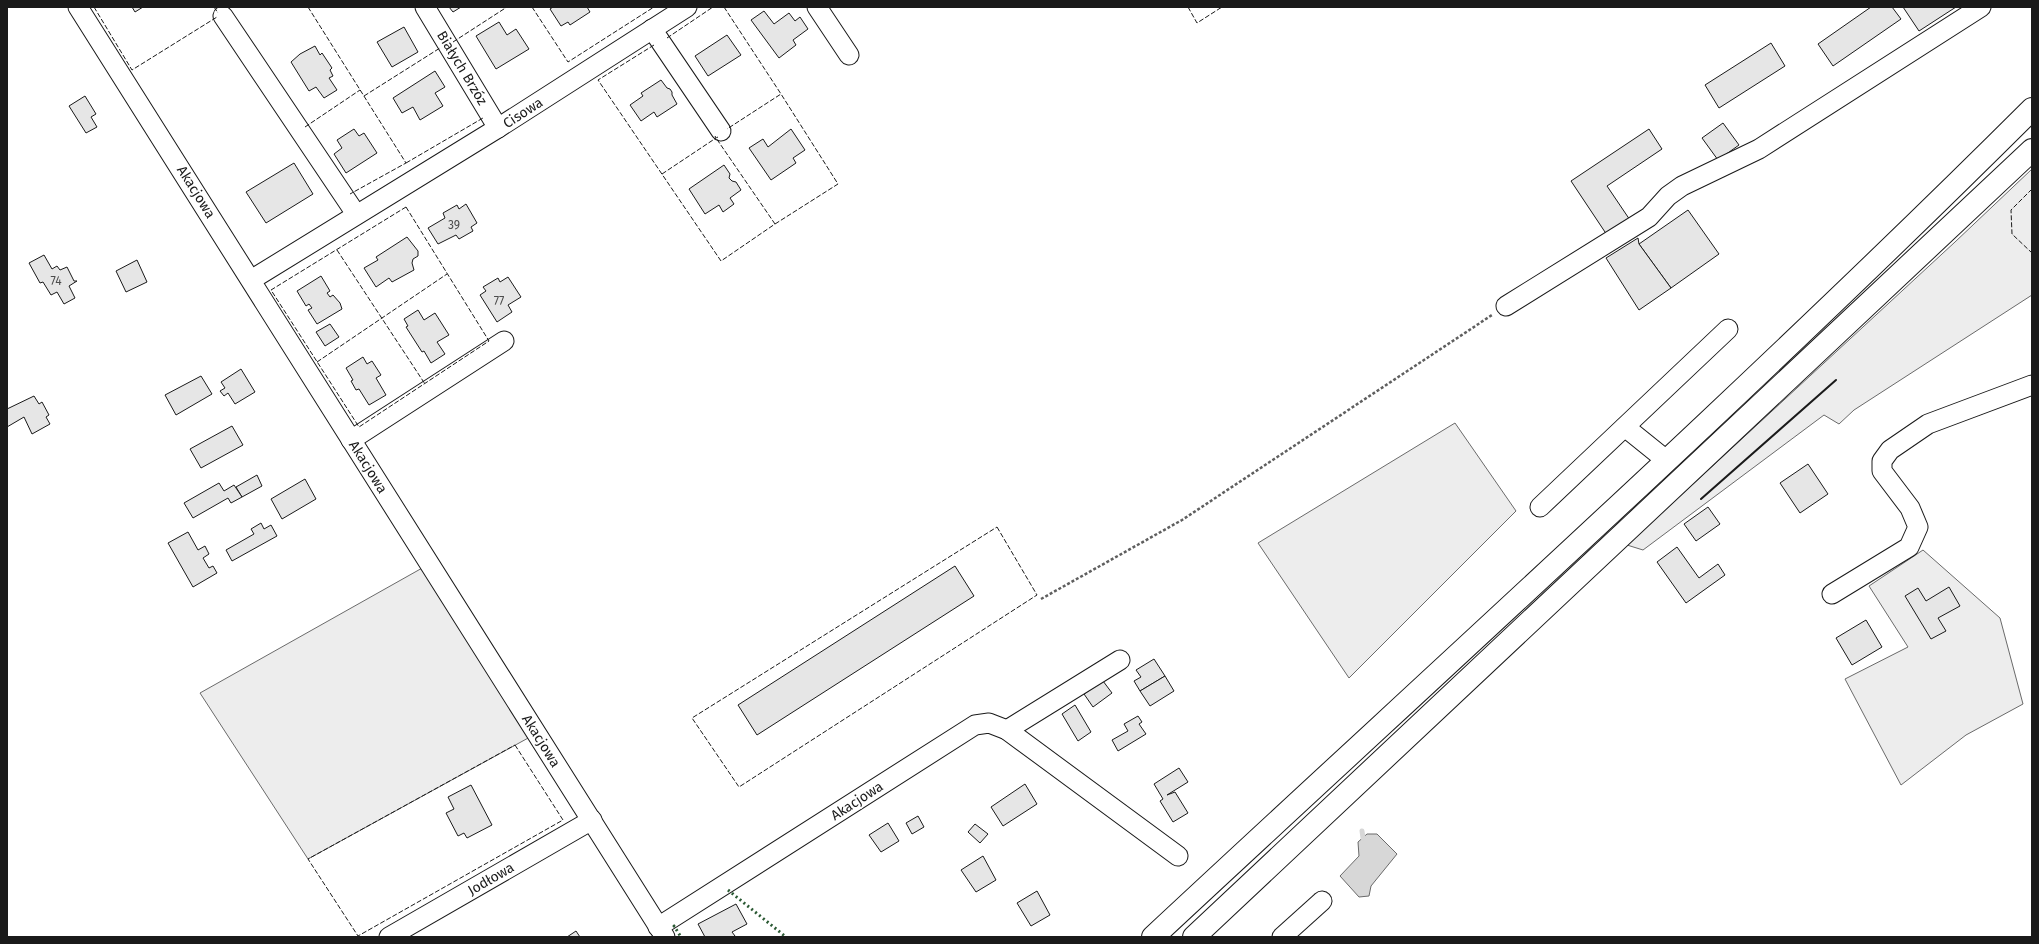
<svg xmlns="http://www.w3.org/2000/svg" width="2039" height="944" font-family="'Fira Sans',sans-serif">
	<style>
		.built { fill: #ededed; stroke: #6a6a6a }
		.water { fill: #d7d7d7; stroke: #6a6a6a }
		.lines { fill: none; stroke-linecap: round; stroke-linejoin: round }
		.stream { stroke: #d7d7d7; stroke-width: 5 }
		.building { fill: #e6e6e6; stroke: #1a1a1a }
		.minor-casing { stroke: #1a1a1a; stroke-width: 21 }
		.major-casing { stroke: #1a1a1a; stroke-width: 24 }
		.path { stroke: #5f5f5f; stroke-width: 2.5; stroke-dasharray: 3 2; stroke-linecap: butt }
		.minor { stroke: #fff; stroke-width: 19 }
		.major { stroke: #fff; stroke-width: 22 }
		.hedge { stroke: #2b5a34; stroke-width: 3; stroke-dasharray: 2 3; stroke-linecap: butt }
		.fence { stroke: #1a1a1a; stroke-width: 1; stroke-dasharray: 5 2; stroke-linecap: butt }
		.wall { stroke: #1a1a1a; stroke-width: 2 }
		.labels { text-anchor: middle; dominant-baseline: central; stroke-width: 3; stroke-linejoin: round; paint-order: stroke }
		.number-label { font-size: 12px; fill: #4d4d4d }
		.street-label { font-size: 14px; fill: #1a1a1a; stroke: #fff }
	</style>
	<rect width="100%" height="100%" fill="#fff"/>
	<g class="built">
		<polygon points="2032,169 2032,295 1854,410 1839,424 1824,415 1643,550 1627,545 1955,242"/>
		<polygon points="1455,423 1516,511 1349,678 1258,543"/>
		<polygon points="1923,550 2000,618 2023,704 1966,735 1901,785 1845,679 1908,647 1869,586"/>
		<polygon points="424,567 530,737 308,859 200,693"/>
	</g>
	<polygon class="water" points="1367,834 1377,834 1397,854 1371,886 1369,896 1359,897 1340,876 1359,856 1358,842"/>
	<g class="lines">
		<polyline class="stream" points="1362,831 1363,838"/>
	</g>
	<g class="building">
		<polygon points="132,7 143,7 135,12"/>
		<polygon points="449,7 461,7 453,12"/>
		<polygon points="553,7 587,7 590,12 570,25 568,22 561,26 550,9"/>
		<polygon points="1871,7 1892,7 1901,19 1833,66 1818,44"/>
		<polygon points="1903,7 1956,7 1919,31"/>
		<polygon points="764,11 774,24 789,13 795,21 800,17 808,29 793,40 796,45 779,58 751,20"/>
		<polygon points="499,22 507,35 516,29 529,49 496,69 476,36"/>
		<polygon points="404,27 418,52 392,67 377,42"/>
		<polygon points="727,35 741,55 708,76 695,56"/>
		<polygon points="1771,43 1785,66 1719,108 1705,85"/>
		<polygon points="315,46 320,55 322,53 332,68 330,70 333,76 329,78 337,90 324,98 316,87 309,91 291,62 300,54"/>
		<polygon points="435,71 445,87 435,93 443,106 420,120 413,107 402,113 393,98"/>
		<polygon points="661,80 667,88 670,89 672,92 672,95 677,104 657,117 654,112 641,121 630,105 643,96 641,93"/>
		<polygon points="85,96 96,114 91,117 97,127 86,133 69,106"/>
		<polygon points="1723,123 1739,145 1718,160 1702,138"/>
		<polygon points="354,129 359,136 364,133 377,153 346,173 334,154 342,148 337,140"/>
		<polygon points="791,129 805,150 793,158 796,163 771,180 749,148 763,139 768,147"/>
		<polygon points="1649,129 1662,149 1607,186 1632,223 1609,238 1571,181"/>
		<polygon points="294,163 313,194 266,223 246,192"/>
		<polygon points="724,165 730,174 729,178 732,181 736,182 741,190 730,198 734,204 723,212 719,205 705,214 689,189"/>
		<polygon points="466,204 477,223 471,227 473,231 459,239 456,235 438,244 428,228 445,218 443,213 457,205 459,209"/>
		<polygon points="1688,210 1719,254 1671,288 1639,244"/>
		<polygon points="407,237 418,251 418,256 413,259 412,263 414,270 392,282 389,278 376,287 364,268 378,260 376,257"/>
		<polygon points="1638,238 1639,244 1671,288 1639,310 1606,258"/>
		<polygon points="44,255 52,269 57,266 60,270 67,267 74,281 77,281 69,286 75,298 64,304 57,292 51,295 43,282 40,283 29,263"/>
		<polygon points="137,260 147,282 126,292 116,271"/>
		<polygon points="321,276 330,291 327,293 330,297 333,295 340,303 342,309 317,324 308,310 312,308 309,304 306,306 297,291"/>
		<polygon points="508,277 521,297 508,305 512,312 497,322 480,295 486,291 483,287 498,278 500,282"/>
		<polygon points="418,310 424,320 435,313 449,335 437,342 445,354 431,363 424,351 422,352 406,327 408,326 404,319"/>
		<polygon points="330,324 339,337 325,346 316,332"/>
		<polygon points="363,357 367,364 372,361 381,375 376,378 386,395 369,405 359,389 356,390 351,381 353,380 346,368"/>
		<polygon points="241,369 255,392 235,404 228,393 224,396 220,391 225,388 221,382"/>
		<polygon points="201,376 212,394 176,415 165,395"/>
		<polygon points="34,396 39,404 42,402 49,415 46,417 50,424 32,434 24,417 7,427 7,409"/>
		<polygon points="232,426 243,445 201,468 190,449"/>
		<polygon points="1808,464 1828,494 1800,513 1780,483"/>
		<polygon points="257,475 262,486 242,497 236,487"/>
		<polygon points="305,479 316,499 282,519 271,499"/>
		<polygon points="219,483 224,491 234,485 242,497 231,503 228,498 193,518 184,503"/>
		<polygon points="1708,507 1720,524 1696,541 1684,524"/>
		<polygon points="261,523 264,529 271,525 277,536 232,561 226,550 254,534 251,529"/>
		<polygon points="188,532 198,550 205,546 209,554 203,558 209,568 213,566 217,573 193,587 168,543"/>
		<polygon points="1677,547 1699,578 1718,564 1725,575 1686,603 1657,562"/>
		<polygon points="955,566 974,596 757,735 738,705"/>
		<polygon points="1949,587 1960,606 1938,618 1946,631 1931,639 1905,596 1918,588 1926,601"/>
		<polygon points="1866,620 1882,647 1852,665 1836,638"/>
		<polygon points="1154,659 1165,676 1140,691 1134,681 1141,677 1136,670"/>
		<polygon points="1165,676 1174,691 1150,706 1140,691"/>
		<polygon points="1103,681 1112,693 1093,707 1084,694"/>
		<polygon points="1075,705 1091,732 1078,741 1062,714"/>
		<polygon points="1138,716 1142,722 1139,724 1146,734 1118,751 1112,740 1128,731 1124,724"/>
		<polygon points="1179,768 1188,782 1167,795 1175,792 1188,813 1173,822 1160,801 1163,799 1154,784"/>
		<polygon points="1025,784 1037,804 1003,826 991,807"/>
		<polygon points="471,785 492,825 467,838 464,833 458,836 446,813 454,809 448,797"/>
		<polygon points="918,816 924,827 912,834 906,823"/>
		<polygon points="888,823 899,841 881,852 869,835"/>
		<polygon points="975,824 988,834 980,843 968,832"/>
		<polygon points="983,856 996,880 976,892 961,870"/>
		<polygon points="1037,891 1050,915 1031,926 1017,903"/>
		<polygon points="736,904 747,924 732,932 735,936 732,937 705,937 698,924"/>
		<polygon points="576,931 580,937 567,937"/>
	</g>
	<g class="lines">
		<g class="minor-casing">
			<g id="minor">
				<polyline points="78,7 665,937"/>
				<polyline points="425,7 498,128"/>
				<polyline points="817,7 849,55"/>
				<polyline points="223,16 356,214"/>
				<polyline points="652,29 721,131"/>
				<polyline points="251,280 498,128 687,7"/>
				<polyline points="1506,306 1649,217 1668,196 1682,186 1759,149 1981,7"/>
				<polyline points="1625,427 1666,460"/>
				<polyline points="351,440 504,341"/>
				<polyline points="1540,507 1728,329"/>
				<polyline points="1832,594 1909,547 1918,527 1910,508 1882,471 1882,461 1890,450 1928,424 2032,385"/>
				<polyline points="1007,730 1120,660"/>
				<polyline points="658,927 975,725 989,723 1007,730 1178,856"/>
				<polyline points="389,937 592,820"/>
				<polyline points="1282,937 1322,901"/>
			</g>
		</g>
		<g class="major-casing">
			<g id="major">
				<path d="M 1153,937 C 1447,663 1747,393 2032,109"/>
				<polyline points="1194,937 2032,150"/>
			</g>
		</g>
		<polyline class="path" points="1041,599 1182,520 1492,315"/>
		<use href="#minor" class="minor"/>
		<use href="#major" class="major"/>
		<g class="hedge">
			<polyline points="728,890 786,937"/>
			<polyline points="675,926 674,926 681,937"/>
		</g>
		<g class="fence">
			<polyline points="94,7 132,70 217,17"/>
			<polyline points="214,7 218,13"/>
			<polyline points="308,7 406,163 350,194"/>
			<polyline points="532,7 568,62 654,7"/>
			<polyline points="724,7 781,94 727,129"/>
			<polyline points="1188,7 1197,23 1222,7"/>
			<polyline points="667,38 713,7"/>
			<polyline points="453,42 507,7"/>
			<polyline points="654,45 598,80 721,261 775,224 716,138 718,137"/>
			<polyline points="364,96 440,48"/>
			<polyline points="305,127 360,90"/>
			<polyline points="406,163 483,118"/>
			<polyline points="662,174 716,138 715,136"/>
			<polyline points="2032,189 2011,210 2012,234 2032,253"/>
			<polygon points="406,207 489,341 359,427 271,290"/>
			<polyline points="775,224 838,184 781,94"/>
			<polyline points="337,250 425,384"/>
			<polyline points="317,362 447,274"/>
			<polygon points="997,527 1037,595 739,787 692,718"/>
			<polygon points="515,745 563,820 358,936 308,859"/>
		</g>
		<polyline class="wall" points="1701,499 1836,380"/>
	</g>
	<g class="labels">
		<g class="number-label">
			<text x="454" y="225">39</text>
			<text x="56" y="281">74</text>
			<text x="499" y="301">77</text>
		</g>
		<g class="street-label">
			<text transform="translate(462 68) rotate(59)">Białych Brzóz</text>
			<text transform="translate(523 113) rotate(-33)">Cisowa</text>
			<text transform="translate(196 192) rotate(58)">Akacjowa</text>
			<text transform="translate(368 467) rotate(58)">Akacjowa</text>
			<text transform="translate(541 741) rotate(58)">Akacjowa</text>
			<text transform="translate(857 801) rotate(-33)">Akacjowa</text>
			<text transform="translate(491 879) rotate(-30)">Jodłowa</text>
		</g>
	</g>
	<rect width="2039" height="944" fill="none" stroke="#1a1a1a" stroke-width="16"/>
</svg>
